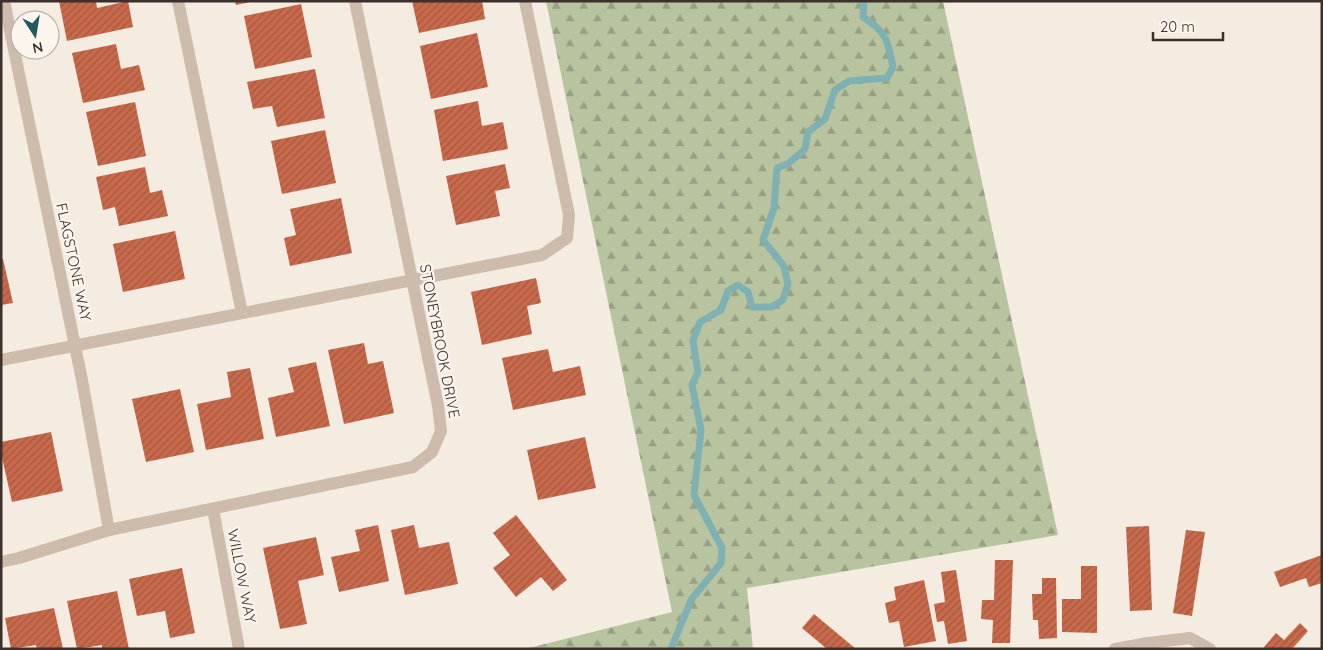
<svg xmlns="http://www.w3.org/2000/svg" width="1323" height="650" font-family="Quicksand,sans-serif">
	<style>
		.forest { fill: url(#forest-firs) }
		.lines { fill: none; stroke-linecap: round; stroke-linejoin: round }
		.stream { stroke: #7fb0b2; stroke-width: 7 }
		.building { fill: url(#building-hatch) }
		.minor { stroke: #cdbbac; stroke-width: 12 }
		.labels { text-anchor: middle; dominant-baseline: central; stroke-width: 4.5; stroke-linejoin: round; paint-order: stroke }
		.street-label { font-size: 15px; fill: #3b302b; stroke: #fbf5ee }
	</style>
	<defs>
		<pattern id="forest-firs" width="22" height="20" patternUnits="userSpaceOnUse" patternTransform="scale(1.25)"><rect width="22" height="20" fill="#b8c4a0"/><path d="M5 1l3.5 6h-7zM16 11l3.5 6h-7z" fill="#97a083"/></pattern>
		<pattern id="building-hatch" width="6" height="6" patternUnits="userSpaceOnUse" patternTransform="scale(1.25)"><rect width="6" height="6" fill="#c8694b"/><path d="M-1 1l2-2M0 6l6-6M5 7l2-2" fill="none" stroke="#a4573f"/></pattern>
	</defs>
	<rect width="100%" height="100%" fill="#f4ebe1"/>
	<polygon class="forest" points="546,1 943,1 1058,535 747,588 753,649 525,649 672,612"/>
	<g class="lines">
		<path class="stream" d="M 671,649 L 691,600 L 721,563 L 722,548 L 694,495 L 701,430 L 692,385 L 698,372 L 693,341 L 700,322 L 721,310 L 728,291 L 738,285 L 748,292 L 752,307 L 772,307 L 783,300 L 788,284 L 784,266 L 763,240 L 774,208 L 777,168 L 788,164 L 805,149 L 808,132 L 825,119 L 835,90 L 849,81 L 887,78 L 893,67 C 888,41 887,32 863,17 L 864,1"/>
	</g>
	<g class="building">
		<polygon points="59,1 96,1 97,8 128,1 133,27 67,41"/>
		<polygon points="235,1 250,1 250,2 236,5"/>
		<polygon points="412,1 482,1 485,19 419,33"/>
		<polygon points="301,4 312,57 255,69 244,16"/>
		<polygon points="477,33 488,87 431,99 420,46"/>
		<polygon points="116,44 121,69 139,65 145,90 83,103 72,53"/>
		<polygon points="315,69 325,118 277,127 272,106 253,109 247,82"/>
		<polygon points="478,101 482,126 503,122 508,149 443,161 434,110"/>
		<polygon points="135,102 146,156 98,166 86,112"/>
		<polygon points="325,130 336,183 282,194 271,141"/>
		<polygon points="505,164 510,188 495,191 500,216 456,225 446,176"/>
		<polygon points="145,167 150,193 162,190 168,216 119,226 115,207 103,210 96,177"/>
		<polygon points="341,198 352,253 290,266 284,238 296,235 290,209"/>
		<polygon points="175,231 185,279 123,292 113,244"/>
		<polygon points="1,259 3,259 13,303 1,305"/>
		<polygon points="536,278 541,303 527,306 532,334 482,345 471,292"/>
		<polygon points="364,343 368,364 383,361 394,413 344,424 328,350"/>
		<polygon points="548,349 553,372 580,366 586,395 513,410 502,358"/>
		<polygon points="316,362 330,426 276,437 268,398 294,392 288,368"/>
		<polygon points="250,368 264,439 206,450 197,404 231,397 227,372"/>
		<polygon points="180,389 194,452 146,462 132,399"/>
		<polygon points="51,432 63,491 12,502 1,453 1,442"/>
		<polygon points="585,437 596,488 538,500 527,450"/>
		<polygon points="516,515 567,580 553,591 541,577 516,597 493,568 510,555 493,533"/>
		<polygon points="378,525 389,581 339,592 331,557 360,551 355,530"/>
		<polygon points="414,525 419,548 449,542 458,584 405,595 391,530"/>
		<polygon points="1149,526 1152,610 1130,611 1126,527"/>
		<polygon points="1186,530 1205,532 1192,616 1173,613"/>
		<polygon points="316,537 324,575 298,581 307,624 280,629 263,548"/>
		<polygon points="1322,555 1322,583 1309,587 1306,578 1280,587 1274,572"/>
		<polygon points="995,560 1013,560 1010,643 992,643 993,620 981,619 982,600 994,600"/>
		<polygon points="1081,566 1097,566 1097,633 1062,632 1062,599 1081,599"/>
		<polygon points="182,568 195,633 170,638 165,611 137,616 129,579"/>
		<polygon points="956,570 967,641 948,644 944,621 937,622 934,604 945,602 941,572"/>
		<polygon points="1042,578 1056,578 1057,638 1039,639 1038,620 1033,620 1032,594 1042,594"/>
		<polygon points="924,580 936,641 904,647 899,621 889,623 885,603 896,600 894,587"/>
		<polygon points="117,591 129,649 102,649 102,645 77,649 67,601"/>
		<polygon points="54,608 63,649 37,649 36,645 11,649 5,618"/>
		<polygon points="814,614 856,649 827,649 802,628"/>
		<polygon points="1300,623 1308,631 1292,649 1266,649 1264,647 1276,633 1284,640"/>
	</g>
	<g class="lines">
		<g class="minor">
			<polyline points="4,1 82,380 109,530"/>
			<polyline points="178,1 242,313"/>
			<polyline points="1,360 542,255 567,238 569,215 525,1"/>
			<polyline points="213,509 239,649"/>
			<polyline points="1,562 19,558 109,530 413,467 432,452 441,431 438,406 355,1"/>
			<polyline points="1115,649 1148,643 1190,638 1210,649"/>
		</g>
	</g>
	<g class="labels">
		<g class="street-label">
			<text transform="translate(74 262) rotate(78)">FLAGSTONE WAY</text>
			<text transform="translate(440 341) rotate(79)">STONEYBROOK DRIVE</text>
			<text transform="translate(242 576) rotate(79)">WILLOW WAY</text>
		</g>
	</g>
	<rect width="1323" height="650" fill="none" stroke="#3b302b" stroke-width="5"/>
	<g transform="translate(35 35) rotate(168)"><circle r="24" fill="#fbf5ee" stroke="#aea6a0"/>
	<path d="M0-4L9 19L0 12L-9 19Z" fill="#1f5a5e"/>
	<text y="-8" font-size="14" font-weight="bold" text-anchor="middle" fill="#3b302b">N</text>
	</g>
	<path d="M1153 32v8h70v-8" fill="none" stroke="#3b302b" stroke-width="2.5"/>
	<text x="1160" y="32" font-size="15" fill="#3b302b" stroke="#fbf5ee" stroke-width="4" paint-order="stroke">20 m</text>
</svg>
